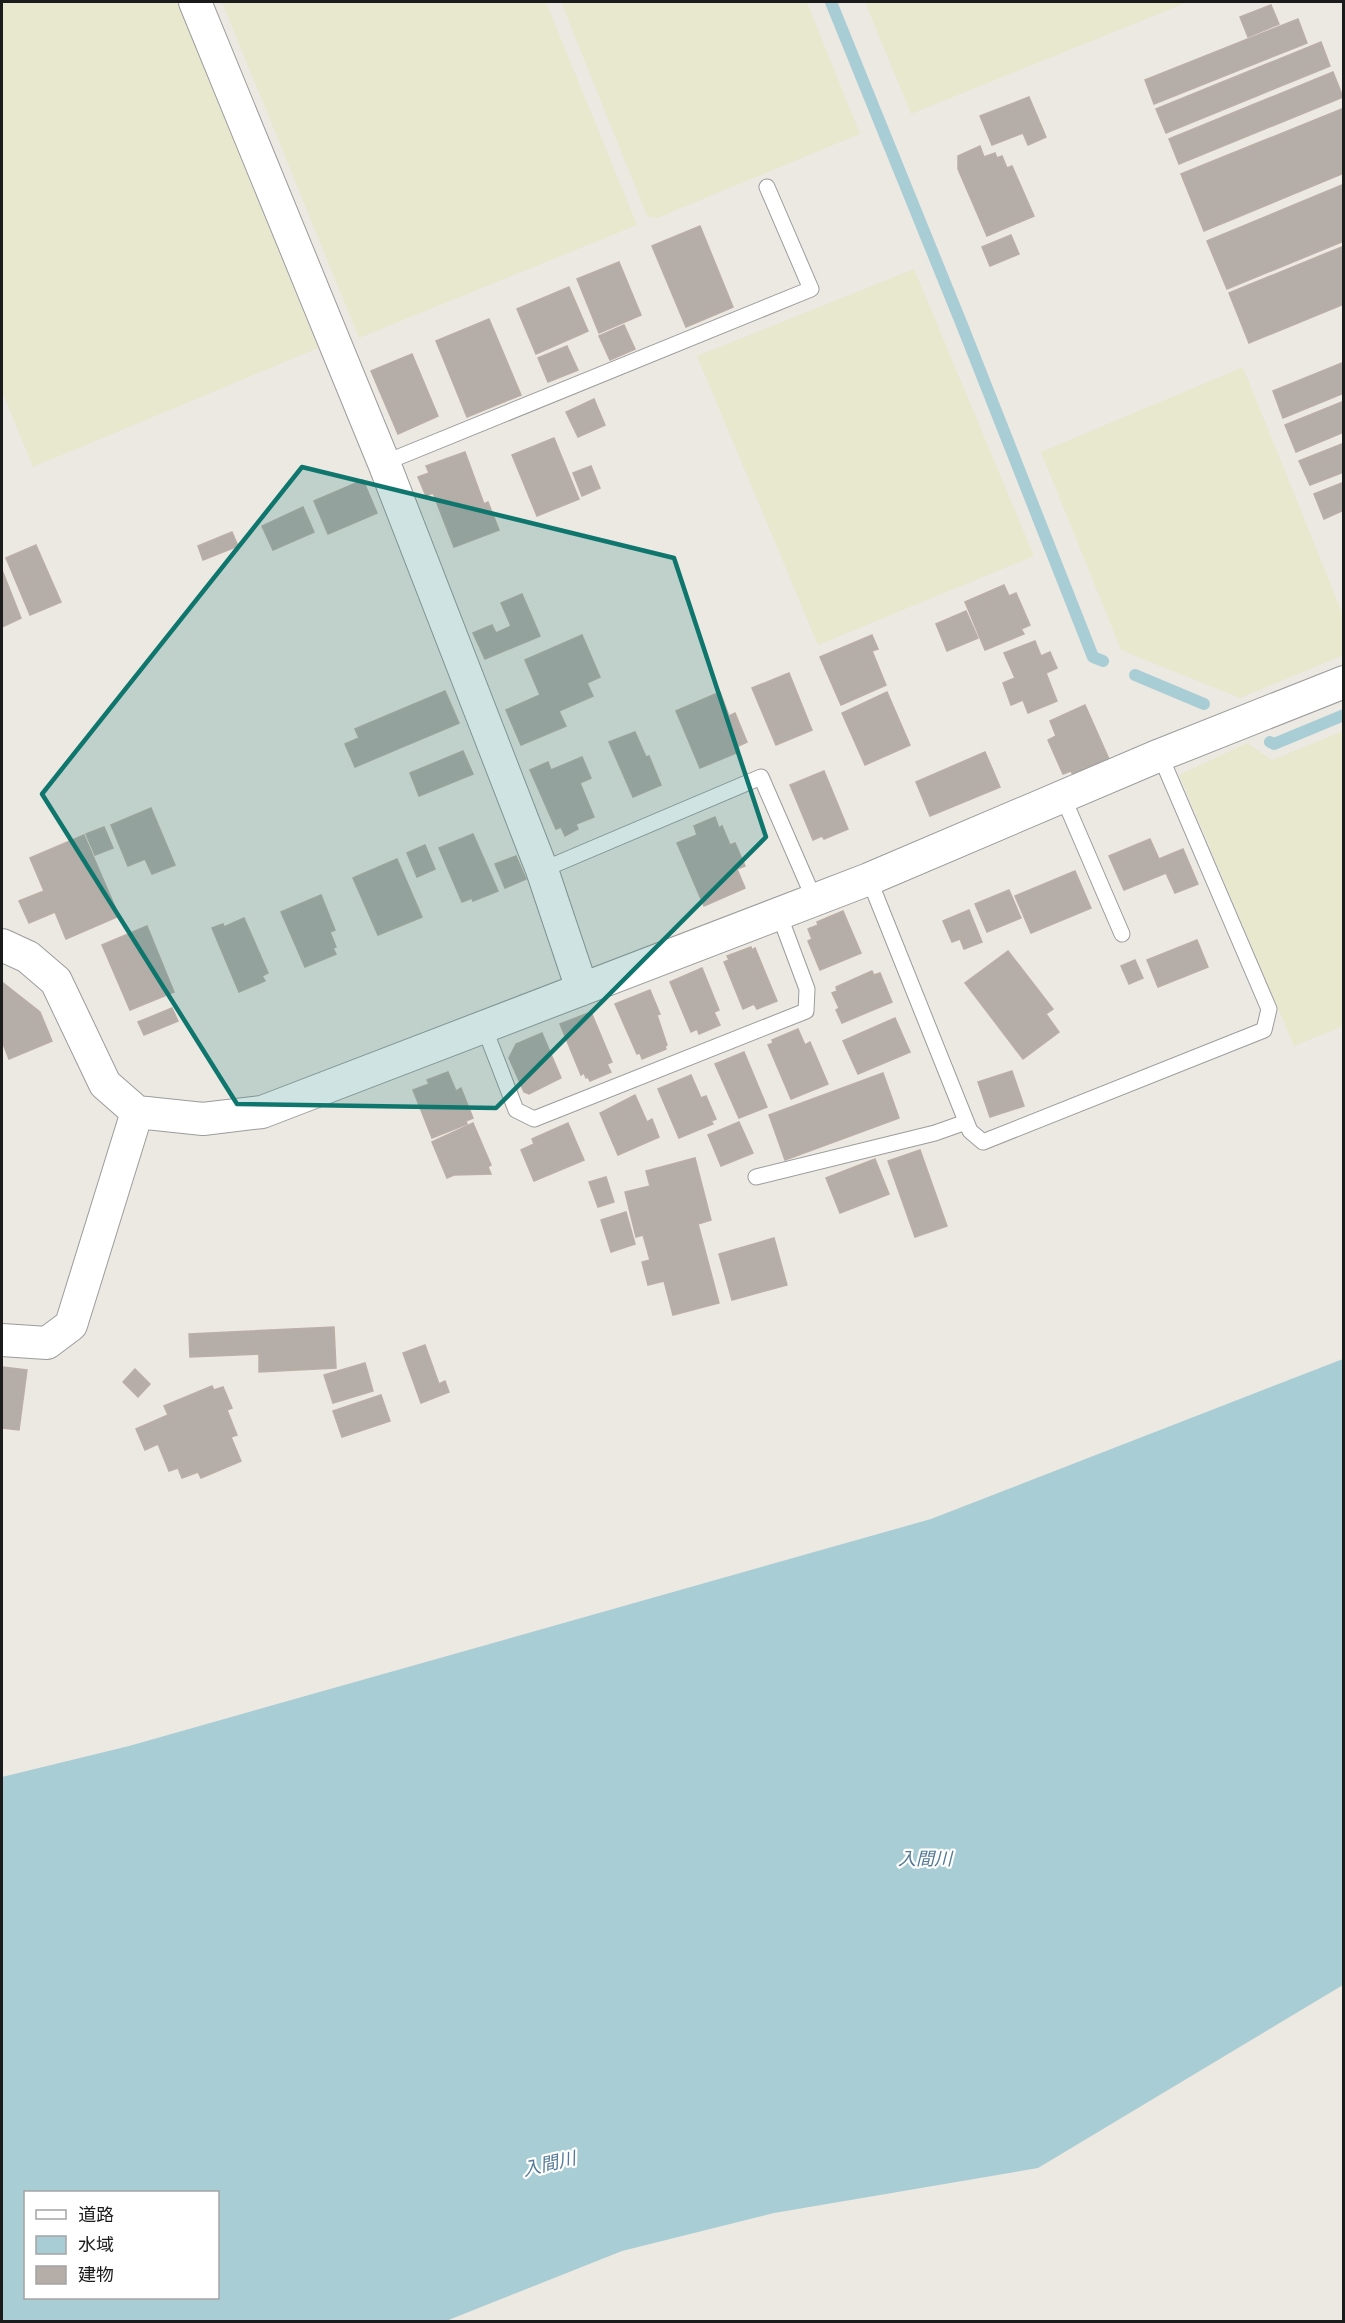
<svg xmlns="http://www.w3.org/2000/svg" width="1345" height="2323" font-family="Barlow,'Noto Sans JP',sans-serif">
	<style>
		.farmland { fill: #e8e8cf }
		.water { fill: #a8cdd4; fill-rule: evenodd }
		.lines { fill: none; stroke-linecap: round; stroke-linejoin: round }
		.stream { stroke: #a8cdd4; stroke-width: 12 }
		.building { fill: #b4ada8; stroke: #bbaea7; stroke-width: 1.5 }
		.service-casing { stroke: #9c9c9c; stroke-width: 17 }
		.minor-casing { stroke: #9c9c9c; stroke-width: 34 }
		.service { stroke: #fff; stroke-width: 15 }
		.minor { stroke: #fff; stroke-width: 32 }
		.marked { fill: #0f766e; fill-opacity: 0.2; stroke: #0f766e; stroke-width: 4.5; stroke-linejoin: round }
		.labels { text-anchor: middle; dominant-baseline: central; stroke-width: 4.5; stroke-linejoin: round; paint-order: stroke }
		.water-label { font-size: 18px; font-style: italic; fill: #527997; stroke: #fff }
	</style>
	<rect width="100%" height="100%" fill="#ece8e2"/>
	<g class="farmland">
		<polygon points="2,2 177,2 318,348 33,467 2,391"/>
		<polygon points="222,2 546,2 637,225 359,338"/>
		<polygon points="561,2 807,2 860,134 657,218 647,216"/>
		<polygon points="865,2 1188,2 911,114"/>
		<polygon points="914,269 1034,556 818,645 697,356"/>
		<polygon points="1243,367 1343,615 1344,655 1240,698 1121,650 1041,452"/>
		<polygon points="1343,731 1343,1026 1294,1046 1179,775 1247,743 1272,760"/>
	</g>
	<path class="water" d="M 1343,1359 L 1343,1985 L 1038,2168 L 774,2213 L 622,2251 L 446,2321 L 2,2321 L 2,1777 L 129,1746 L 931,1519 ZM 26,2192 L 218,2192 L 218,2298 L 26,2298 Z"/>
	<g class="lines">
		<g class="stream">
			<polyline points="831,2 962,325 1093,657 1103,661"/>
			<polyline points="1135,675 1204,704"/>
			<polyline points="1270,742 1274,744 1344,715"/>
		</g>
	</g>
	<g class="building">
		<polygon points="1271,5 1279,24 1248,37 1240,17"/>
		<polygon points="1298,19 1307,43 1154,104 1145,80"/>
		<polygon points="1321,42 1330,66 1166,133 1156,109"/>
		<polygon points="1333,72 1343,97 1179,164 1169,139"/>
		<polygon points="1029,97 1046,137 1028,145 1023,133 992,145 980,116"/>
		<polygon points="1344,108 1344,173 1204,231 1181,174"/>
		<polygon points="980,146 984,157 995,153 997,158 1002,156 1007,168 1012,166 1034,216 987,236 958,169 958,156"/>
		<polygon points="1344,184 1344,241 1227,289 1207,241"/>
		<polygon points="700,226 733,307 686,327 652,246"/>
		<polygon points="1011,235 1019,254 990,266 982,247"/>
		<polygon points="1344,246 1344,304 1249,343 1229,293"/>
		<polygon points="619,262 641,315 599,333 577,279"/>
		<polygon points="569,287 588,331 536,354 517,309"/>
		<polygon points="489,319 521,395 467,417 436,341"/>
		<polygon points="624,325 635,349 610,360 599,336"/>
		<polygon points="567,346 578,370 548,382 538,358"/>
		<polygon points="412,354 438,416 398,434 371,371"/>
		<polygon points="1344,362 1344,393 1283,418 1273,391"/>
		<polygon points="594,399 605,425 578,437 566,412"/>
		<polygon points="1344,401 1344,432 1296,452 1285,425"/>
		<polygon points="554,438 579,499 537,516 512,455"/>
		<polygon points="1344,443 1344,472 1310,485 1299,461"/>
		<polygon points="465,452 484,504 488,502 499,530 454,547 433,493 426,496 418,477 429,473 426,466"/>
		<polygon points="591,466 600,488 582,496 573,473"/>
		<polygon points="363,480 377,513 328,534 314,501"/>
		<polygon points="1344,482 1344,510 1324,519 1314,494"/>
		<polygon points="303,507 314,532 273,550 262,526"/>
		<polygon points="232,532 238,546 203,560 198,546"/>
		<polygon points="36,545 61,602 30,615 6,558"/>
		<polygon points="2,570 21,618 2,627"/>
		<polygon points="1004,585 1009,596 1016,593 1030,625 1021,629 1024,634 985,650 965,602"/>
		<polygon points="522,594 540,636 485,659 473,633 492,625 496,633 511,626 501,603"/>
		<polygon points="966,611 978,638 947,651 936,624"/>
		<polygon points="582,635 600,677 587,683 593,696 559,711 566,726 521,745 506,710 540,695 525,660"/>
		<polygon points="872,635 878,649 872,651 886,685 841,705 820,657"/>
		<polygon points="1035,641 1041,656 1050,652 1057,668 1046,673 1057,701 1028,713 1023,700 1011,705 1003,683 1015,678 1004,653"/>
		<polygon points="789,673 812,730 776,745 752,688"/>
		<polygon points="445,691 459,723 355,767 345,744 359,738 355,729"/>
		<polygon points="720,692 729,716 735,713 747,742 734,748 736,753 700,768 676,711"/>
		<polygon points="887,692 910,745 865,765 842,713"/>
		<polygon points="1085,705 1109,759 1073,775 1071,771 1063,774 1048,740 1056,736 1050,721"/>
		<polygon points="635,732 646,757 649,756 661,785 633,797 609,742"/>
		<polygon points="463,751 473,774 419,796 410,773"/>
		<polygon points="985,752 1000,787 930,816 916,782"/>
		<polygon points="582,757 591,778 580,783 594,817 576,824 578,829 565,836 561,827 556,829 530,770 548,762 551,770"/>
		<polygon points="824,771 848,829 824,839 822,836 813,840 790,785"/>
		<polygon points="151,808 175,865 152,874 145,859 128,866 111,825"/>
		<polygon points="715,817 719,828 722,826 730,845 735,843 745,866 737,869 745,888 704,906 677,843 697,835 694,826"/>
		<polygon points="104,827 113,848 95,855 86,834"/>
		<polygon points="473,834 498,891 473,901 472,898 462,902 439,848"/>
		<polygon points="84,835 119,916 66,939 55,912 29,923 19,901 44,891 30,858"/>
		<polygon points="1150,839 1159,859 1183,849 1198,884 1175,893 1166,873 1124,890 1109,856"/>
		<polygon points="425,845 435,869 417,877 407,853"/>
		<polygon points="516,856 526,879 505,888 495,864"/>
		<polygon points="397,859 422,917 378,935 353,878"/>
		<polygon points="1075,871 1091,908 1031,933 1015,896"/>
		<polygon points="1009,890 1021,918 987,932 975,904"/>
		<polygon points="321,895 335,930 330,932 336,947 333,948 336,954 305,967 281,912"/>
		<polygon points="969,910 982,942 964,949 960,939 952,942 943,921"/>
		<polygon points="843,911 861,953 820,970 808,941 812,939 808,929 818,925 817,922"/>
		<polygon points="244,918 268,973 262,976 265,981 239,992 212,928 223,924 224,927"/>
		<polygon points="147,926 174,992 130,1010 102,945"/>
		<polygon points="1197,940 1208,967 1158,987 1147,960"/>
		<polygon points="751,947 752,950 755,948 777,1001 757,1009 754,1004 743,1009 724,962 729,960 727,956"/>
		<polygon points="1008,951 1053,1009 1046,1014 1059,1032 1023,1059 965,983"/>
		<polygon points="1135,960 1143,978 1129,984 1121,966"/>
		<polygon points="702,968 719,1010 714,1012 720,1025 699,1034 697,1029 691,1032 670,982"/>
		<polygon points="872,971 874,975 880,973 892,1002 842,1023 836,1010 839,1008 832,993 837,991 836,987"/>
		<polygon points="2,982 40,1012 52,1041 9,1059 2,1041"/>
		<polygon points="650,990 660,1014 657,1015 667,1045 665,1046 666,1049 642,1059 640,1053 637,1054 615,1004"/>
		<polygon points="172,1008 178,1021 144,1035 138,1022"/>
		<polygon points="591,1012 612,1062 607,1064 611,1072 590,1081 588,1077 586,1078 584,1073 581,1075 560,1024"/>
		<polygon points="895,1018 910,1052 858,1074 843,1041"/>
		<polygon points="798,1029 805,1045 810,1042 828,1084 791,1099 768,1045 773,1043 772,1040"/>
		<polygon points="542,1033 561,1078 529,1094 524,1092 509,1058 516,1044"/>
		<polygon points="744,1052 767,1107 739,1118 715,1064"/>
		<polygon points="1012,1071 1024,1106 990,1117 978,1082"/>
		<polygon points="448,1072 456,1091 461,1088 473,1118 466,1121 467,1124 432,1138 413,1090 429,1084 427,1080"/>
		<polygon points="883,1073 899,1118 785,1160 769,1115"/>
		<polygon points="691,1075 701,1098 706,1096 716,1119 711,1121 713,1124 679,1138 658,1089"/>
		<polygon points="635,1095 647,1122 652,1119 659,1137 618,1155 600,1113"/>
		<polygon points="739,1122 753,1153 721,1166 708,1135"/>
		<polygon points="473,1123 491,1165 488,1167 491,1174 454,1175 447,1178 432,1142"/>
		<polygon points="568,1123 584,1160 534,1181 521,1150 534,1144 532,1139"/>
		<polygon points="920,1150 947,1226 915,1237 888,1161"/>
		<polygon points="695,1158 711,1220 698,1224 719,1303 673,1315 664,1281 648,1285 642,1262 650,1260 643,1235 636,1237 625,1192 650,1186 646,1171"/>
		<polygon points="875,1159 889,1194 840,1213 826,1178"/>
		<polygon points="606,1177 614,1202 598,1207 589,1182"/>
		<polygon points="626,1212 635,1244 611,1252 601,1220"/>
		<polygon points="774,1238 787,1285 732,1300 719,1254"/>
		<polygon points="334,1327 336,1368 259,1372 259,1354 190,1357 189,1334"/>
		<polygon points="425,1345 439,1384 445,1381 449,1392 421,1403 403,1353"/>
		<polygon points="365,1363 373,1391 333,1403 324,1375"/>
		<polygon points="2,1367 27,1370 19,1430 2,1428"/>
		<polygon points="135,1369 150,1384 138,1397 123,1382"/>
		<polygon points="212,1386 214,1390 223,1387 232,1408 227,1410 237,1435 231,1437 241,1461 201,1478 198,1472 182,1478 178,1468 169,1471 158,1444 145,1450 136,1429 168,1415 164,1406"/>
		<polygon points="381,1395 390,1421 342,1437 333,1411"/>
	</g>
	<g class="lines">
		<g class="service-casing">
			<g id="service">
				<polyline points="384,463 811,289 767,187"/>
				<polyline points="1063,797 1122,934"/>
				<polyline points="542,870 761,777 815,901"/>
				<polyline points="869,879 970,1131 983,1142 1264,1030 1269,1009 1160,755"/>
				<polyline points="484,1027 516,1110 534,1119 806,1011 807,989 779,914"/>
				<polyline points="756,1177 935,1133 966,1122"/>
			</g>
		</g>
		<g class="minor-casing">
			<g id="minor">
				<polyline points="195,2 384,463 542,870 582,989"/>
				<polyline points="2,945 28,957 56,981 105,1084 137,1112 203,1119 262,1112 869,879 1160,755 1344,682"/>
				<polyline points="2,1340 47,1343 71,1325 137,1112"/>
			</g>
		</g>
		<use href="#service" class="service"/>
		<use href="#minor" class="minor"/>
	</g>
	<path class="marked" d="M 302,467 L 674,558 L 766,837 L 496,1108 L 237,1104 L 42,794 Z"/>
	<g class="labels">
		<g class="water-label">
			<text x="925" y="1858">入間川</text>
			<text transform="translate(549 2163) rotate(-13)">入間川</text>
		</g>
	</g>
	<rect width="1345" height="2323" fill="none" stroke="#1b1b1b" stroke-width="6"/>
	<rect x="24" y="2191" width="195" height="108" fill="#ffffff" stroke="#a4a4a4" stroke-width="1.5"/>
	<rect x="36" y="2210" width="30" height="9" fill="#ffffff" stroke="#a4a4a4" stroke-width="1.5"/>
	<text x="78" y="2221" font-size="18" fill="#1b1b1b">道路</text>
	<rect x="36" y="2236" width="30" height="18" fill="#a8cdd4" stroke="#a4a4a4" stroke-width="1.5"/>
	<text x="78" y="2251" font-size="18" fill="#1b1b1b">水域</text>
	<rect x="36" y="2266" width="30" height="18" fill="#b4ada8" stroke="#a4a4a4" stroke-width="1.5"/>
	<text x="78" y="2281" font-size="18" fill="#1b1b1b">建物</text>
</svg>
